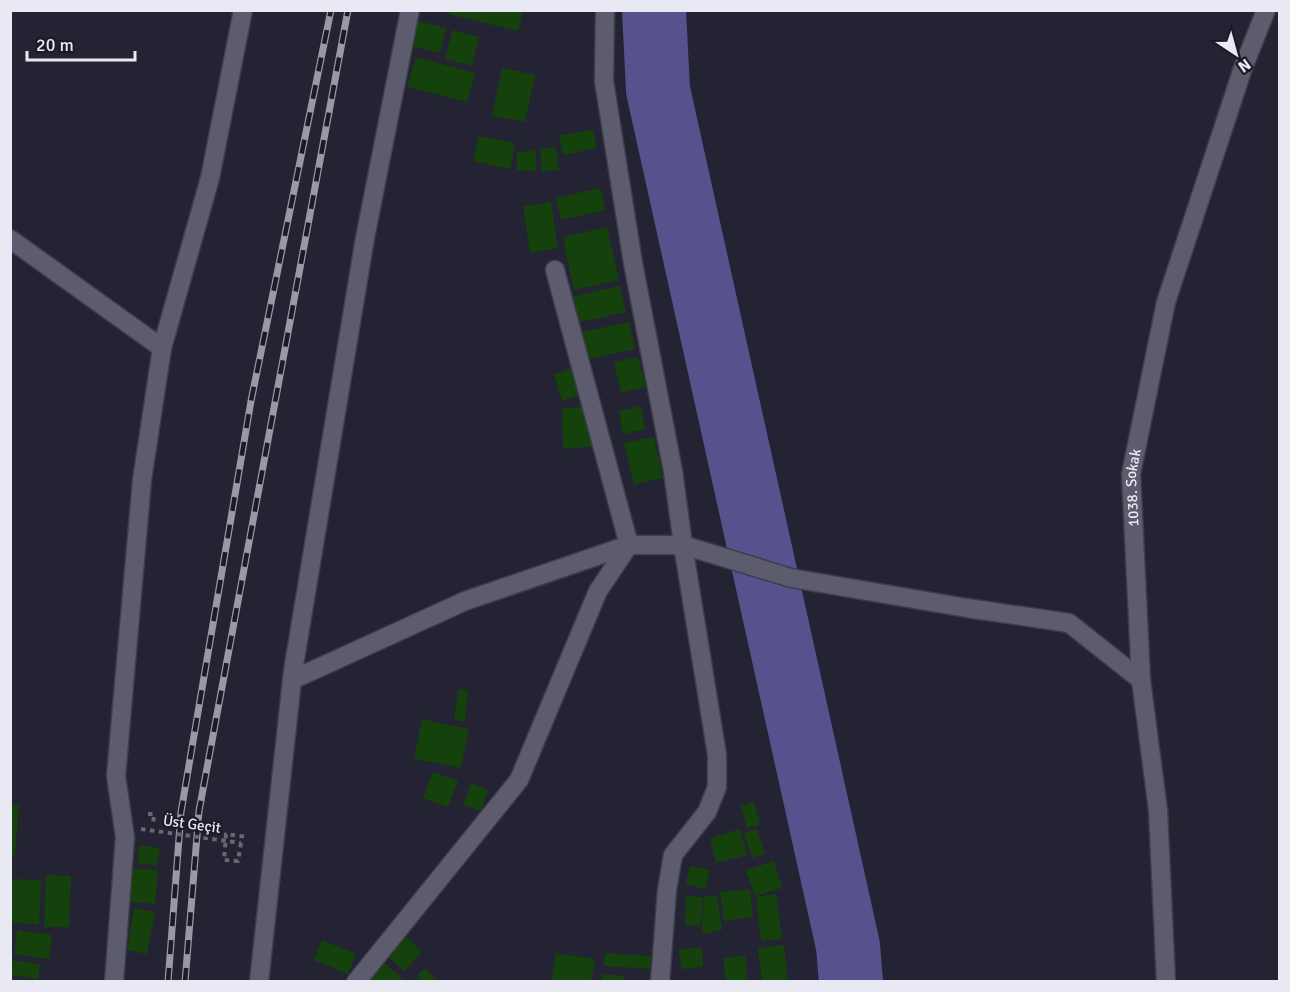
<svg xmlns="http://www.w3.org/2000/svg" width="1290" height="992" font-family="Signika,sans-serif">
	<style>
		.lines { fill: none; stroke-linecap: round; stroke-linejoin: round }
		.river { stroke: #56528d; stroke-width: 64 }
		.building { fill: #15410c }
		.minor-casing { stroke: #3d3d4a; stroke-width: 21 }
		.path { stroke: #686775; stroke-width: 4; stroke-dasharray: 4.5 4.5; stroke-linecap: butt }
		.minor { stroke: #5d5c6f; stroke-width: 18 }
		.rail-casing { stroke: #9998a5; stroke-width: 7 }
		.rail { stroke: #1a1a29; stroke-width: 4.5; stroke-dasharray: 14; stroke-linecap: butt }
		.path-bridge { stroke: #686775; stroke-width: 4; stroke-dasharray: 4.5 4.5; stroke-linecap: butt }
		.labels { text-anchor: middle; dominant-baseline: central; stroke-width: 4.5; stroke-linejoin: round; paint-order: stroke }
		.street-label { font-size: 15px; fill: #e9e9f3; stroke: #1a1a29 }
	</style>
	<rect width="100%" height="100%" fill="#242333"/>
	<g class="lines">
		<polyline class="river" points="654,10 658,90 848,946 851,982"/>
	</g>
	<g class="building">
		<polygon points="449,10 523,10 518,31 448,14"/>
		<polygon points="415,20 446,28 440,53 409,46"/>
		<polygon points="453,30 479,37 472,66 445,59"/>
		<polygon points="416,57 475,73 467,102 407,87"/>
		<polygon points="502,68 535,75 525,122 492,116"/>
		<polygon points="593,129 597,148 563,155 559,136"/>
		<polygon points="479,136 515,143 510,169 473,161"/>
		<polygon points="556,147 559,170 542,171 540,149"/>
		<polygon points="536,151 536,171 517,170 517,152"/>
		<polygon points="600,188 605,210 561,220 556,198"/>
		<polygon points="551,202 558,248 530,253 523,206"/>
		<polygon points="607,227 619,280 574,290 563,237"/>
		<polygon points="620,286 626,312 576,323 570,297"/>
		<polygon points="629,322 635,349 583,360 577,333"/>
		<polygon points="638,357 646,387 621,393 614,362"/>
		<polygon points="572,369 580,395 562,401 554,374"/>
		<polygon points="641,406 645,429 623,434 619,411"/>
		<polygon points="587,407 600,446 563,449 562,408"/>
		<polygon points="654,437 663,478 634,484 624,443"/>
		<polygon points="458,689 468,691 465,722 454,720"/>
		<polygon points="422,719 469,729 461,768 414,759"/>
		<polygon points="433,772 458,781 448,807 423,798"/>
		<polygon points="471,783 488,790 481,811 463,805"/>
		<polygon points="754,802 760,825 747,828 741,806"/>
		<polygon points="10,804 19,805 15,856 10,856"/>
		<polygon points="740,829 747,855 716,863 710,838"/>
		<polygon points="757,829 765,854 752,858 744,833"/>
		<polygon points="140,845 160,848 157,866 137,863"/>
		<polygon points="774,861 782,888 755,896 746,870"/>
		<polygon points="690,866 710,870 705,889 686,884"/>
		<polygon points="132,868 158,870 155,904 130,902"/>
		<polygon points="46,875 71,876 69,927 44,927"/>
		<polygon points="10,879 41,880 39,924 10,923"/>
		<polygon points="750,889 753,917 724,921 720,892"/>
		<polygon points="776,894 782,939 761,941 756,897"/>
		<polygon points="717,895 722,930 702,934 704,897"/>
		<polygon points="686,896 703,897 701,925 685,925"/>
		<polygon points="134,908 155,912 147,954 127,950"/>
		<polygon points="17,930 52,935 49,959 14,954"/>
		<polygon points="404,935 422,952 404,971 386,955"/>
		<polygon points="322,940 356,954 348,974 314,960"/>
		<polygon points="784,945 788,982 762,982 758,948"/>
		<polygon points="702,948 703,967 681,969 679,949"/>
		<polygon points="556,953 595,959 591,982 551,982"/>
		<polygon points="605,953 651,956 650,969 604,966"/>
		<polygon points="745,955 748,982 726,982 723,958"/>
		<polygon points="10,960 40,964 38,979 10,975"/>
		<polygon points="384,963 403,979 401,982 368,982"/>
		<polygon points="425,968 439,982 422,982 417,976"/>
		<polygon points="602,974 624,976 624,982 601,982"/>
	</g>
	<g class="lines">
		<g class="minor-casing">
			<g id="minor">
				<polyline points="605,10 604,81 633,263 673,471 683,545 717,755 717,787 707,812 673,855 667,890 660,982"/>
				<polyline points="10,239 162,348"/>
				<polyline points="292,680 465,601 629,545 683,545 791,578 967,608 1069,623 1141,680"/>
				<polyline points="114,982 125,837 116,776 142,480 162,348 210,178 243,10"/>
				<polyline points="259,982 293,671 365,238 410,10"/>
				<polyline points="356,982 519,780 598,591 629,545 555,270"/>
				<path id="s1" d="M 1166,982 L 1158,810 L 1141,680 L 1131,474 L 1166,302 L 1243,68 L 1266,10"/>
			</g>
		</g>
		<g class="path">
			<polyline points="148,814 154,814 153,825"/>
			<polyline points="241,843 238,861 224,860 226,834 247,837"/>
		</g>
		<use href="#minor" class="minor"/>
		<g class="rail-casing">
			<g id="rail">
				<polyline points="168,982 181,812 251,401 331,10"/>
				<polyline points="185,982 199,811 348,10"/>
			</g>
		</g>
		<use href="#rail" class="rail"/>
		<polyline class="path-bridge" points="141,829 241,843"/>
	</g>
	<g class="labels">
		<g class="street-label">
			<text stroke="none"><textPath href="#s1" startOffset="496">1038. Sokak</textPath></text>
			<text transform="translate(192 824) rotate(8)">Üst Geçit</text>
		</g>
	</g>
	<rect width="1290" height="992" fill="none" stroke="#e9e9f3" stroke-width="24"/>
	<g transform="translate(1236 54) rotate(144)" stroke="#1a1a29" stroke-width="4.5" paint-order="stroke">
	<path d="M0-4.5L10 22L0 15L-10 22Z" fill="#e9e9f3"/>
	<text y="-9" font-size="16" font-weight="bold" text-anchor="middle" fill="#e9e9f3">N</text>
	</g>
	<path d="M27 51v9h108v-9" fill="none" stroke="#e9e9f3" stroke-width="3"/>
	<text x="36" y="51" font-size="18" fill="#e9e9f3" stroke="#1a1a29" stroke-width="4.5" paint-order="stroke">20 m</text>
</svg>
